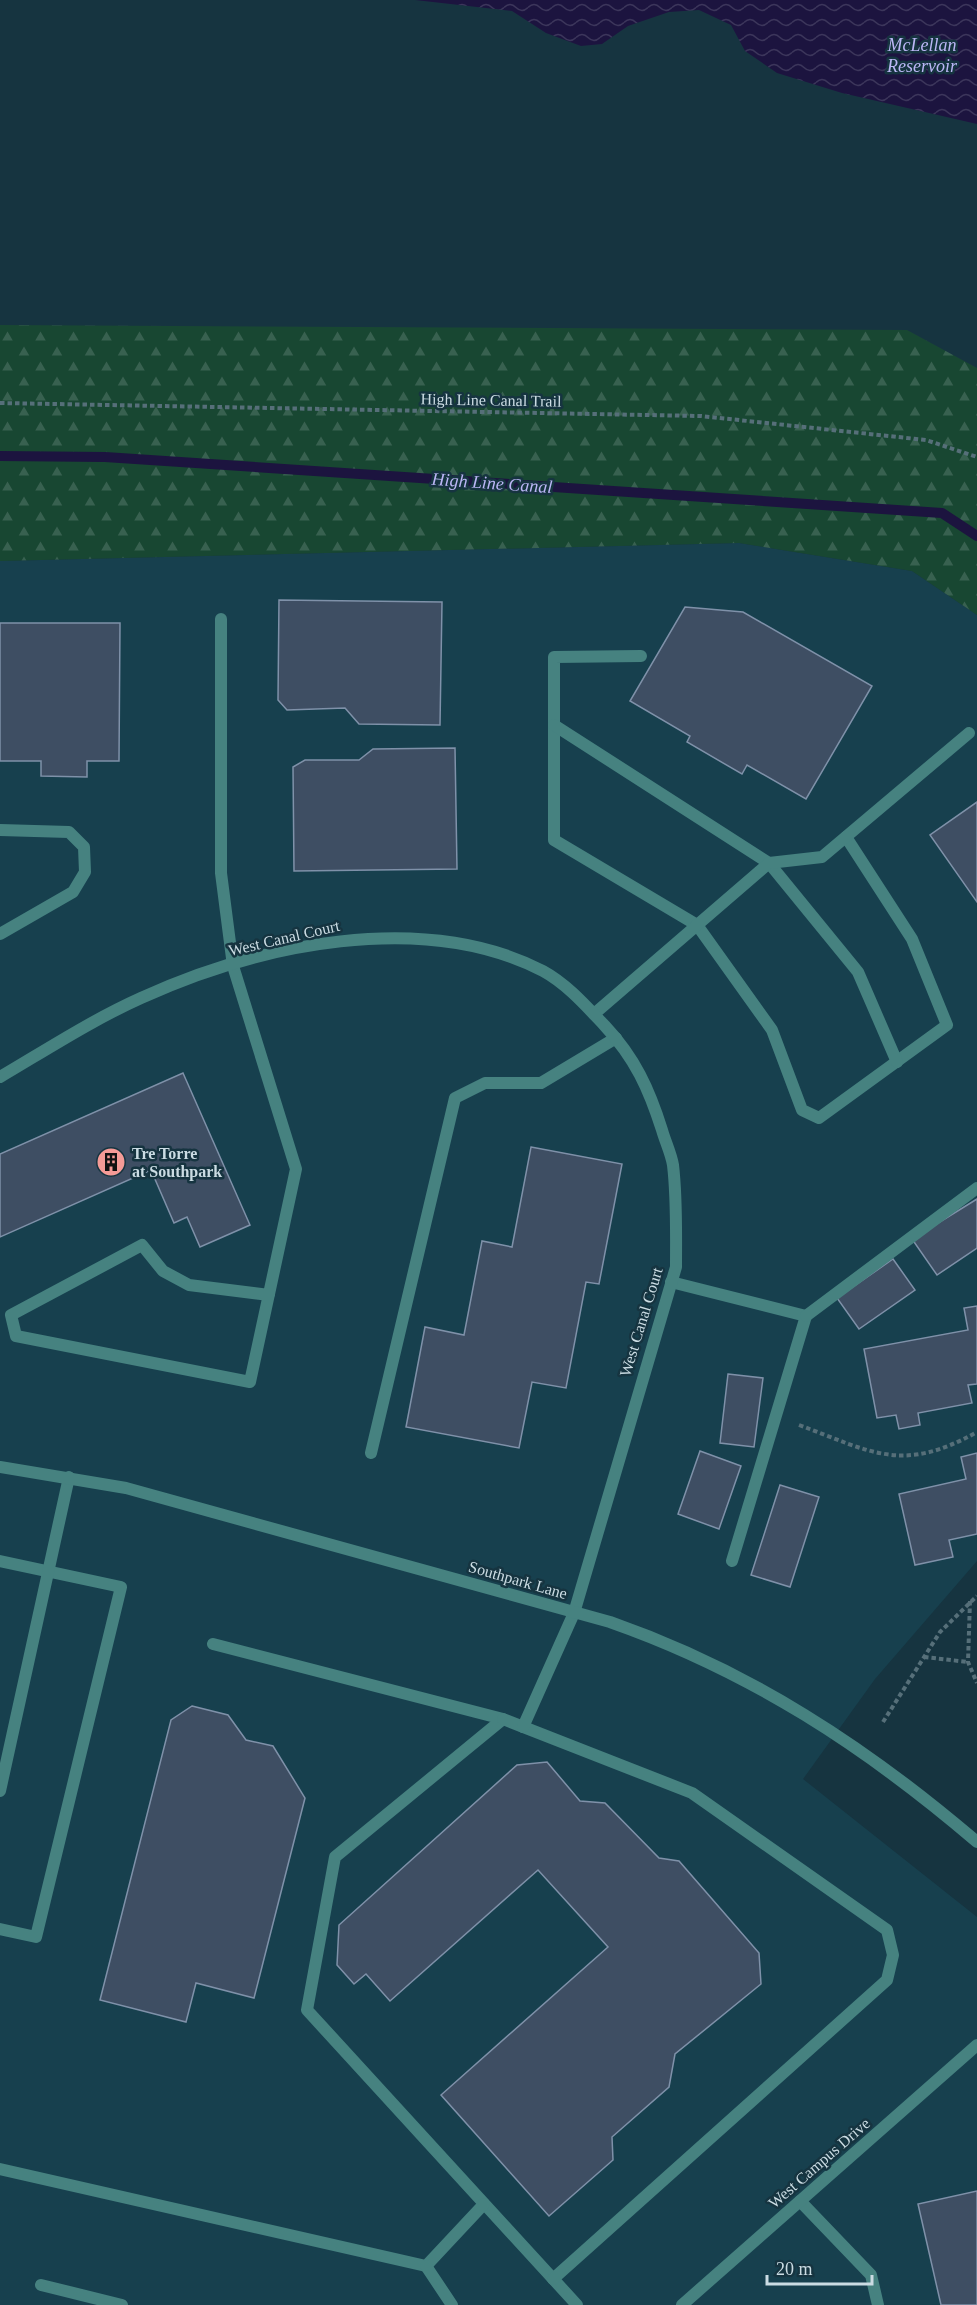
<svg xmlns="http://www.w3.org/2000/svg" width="977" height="2305" font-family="Georgia,serif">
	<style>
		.built { fill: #17404e }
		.forest { fill: url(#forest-firs) }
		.water { fill: url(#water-waves) }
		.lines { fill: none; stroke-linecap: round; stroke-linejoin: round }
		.stream { stroke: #1c143f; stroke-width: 10 }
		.building { fill: #3e4e63; stroke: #7f91a9; stroke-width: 1.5 }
		.path { stroke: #566f79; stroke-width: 4; stroke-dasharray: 4.5 3; stroke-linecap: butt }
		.service { stroke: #468280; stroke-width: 12 }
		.minor { stroke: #468280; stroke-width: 12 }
		.labels { text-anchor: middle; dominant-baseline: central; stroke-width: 5; stroke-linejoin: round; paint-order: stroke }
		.street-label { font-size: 16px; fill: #cbdce3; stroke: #163440 }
		.poi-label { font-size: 16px; font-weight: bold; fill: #cbdce3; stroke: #163440; text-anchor: start }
		.water-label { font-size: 18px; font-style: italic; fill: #bbb6f5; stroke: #163440 }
	</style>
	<defs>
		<pattern id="forest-firs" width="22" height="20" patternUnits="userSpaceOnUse" patternTransform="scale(1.5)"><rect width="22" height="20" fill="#184732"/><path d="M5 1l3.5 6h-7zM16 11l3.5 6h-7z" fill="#386150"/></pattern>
		<pattern id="water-waves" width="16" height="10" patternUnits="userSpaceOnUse" patternTransform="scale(1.5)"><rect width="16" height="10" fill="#1c143f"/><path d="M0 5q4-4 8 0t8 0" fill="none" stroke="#3c365b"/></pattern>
	</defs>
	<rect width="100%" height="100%" fill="#163440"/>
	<polygon class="built" points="739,543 912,571 977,615 977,1561 875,1679 803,1779 977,1917 977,2305 0,2305 0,561"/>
	<polygon class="forest" points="0,325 907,330 977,368 977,615 912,571 739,543 0,561"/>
	<polygon class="water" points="415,0 977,0 977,124 842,93 777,73 745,51 731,25 699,10 669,12 628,26 602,44 581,46 546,33 512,11"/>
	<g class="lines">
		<polyline class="stream" points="0,456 105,457 942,513 977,536"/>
	</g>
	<g class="building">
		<polygon points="279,600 442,602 440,725 359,724 345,708 287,710 278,700"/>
		<polygon points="685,607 743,612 872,686 806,799 747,765 742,774 687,742 690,736 630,701"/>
		<polygon points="0,623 120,623 119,761 87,761 87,777 41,776 41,761 0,761"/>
		<polygon points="455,748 457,869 294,871 293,767 305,760 359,760 373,749"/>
		<polygon points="977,802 977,902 930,835"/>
		<polygon points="183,1073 250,1225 200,1247 187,1217 174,1223 151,1170 0,1237 0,1154"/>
		<polygon points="531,1147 622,1164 599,1284 586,1282 566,1388 532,1382 519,1448 406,1427 425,1327 464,1335 482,1241 512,1247"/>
		<polygon points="977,1199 977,1248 937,1275 912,1239"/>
		<polygon points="893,1259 915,1290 859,1329 837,1298"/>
		<polygon points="977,1306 977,1384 968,1385 972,1403 918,1413 920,1425 899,1429 896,1415 877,1418 864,1349 968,1330 964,1308"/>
		<polygon points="728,1374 763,1378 754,1447 720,1443"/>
		<polygon points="700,1451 741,1466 719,1529 678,1514"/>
		<polygon points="977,1453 977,1534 949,1540 953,1557 915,1565 899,1494 966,1479 961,1457"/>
		<polygon points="780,1485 819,1497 790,1587 751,1575"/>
		<polygon points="192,1706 228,1715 246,1740 273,1746 305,1798 254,1998 196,1983 186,2022 100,2000 171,1720"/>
		<polygon points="547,1762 580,1801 605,1803 659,1858 679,1861 759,1953 761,1984 675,2054 669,2087 612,2137 613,2160 549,2216 441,2095 608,1947 538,1870 390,2001 366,1974 354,1984 337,1965 339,1925 517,1765"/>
		<polygon points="977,2191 977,2305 941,2305 918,2204"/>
	</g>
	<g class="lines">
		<g class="path">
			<polyline points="0,403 701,416 926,440 977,457"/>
			<path d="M 799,1425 C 872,1452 902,1474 977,1432"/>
			<polyline points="970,1601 968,1662 977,1683"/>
			<polyline points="924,1657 968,1662"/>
			<polyline points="883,1722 940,1632 977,1596"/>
		</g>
		<g class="service">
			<polyline points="221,619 221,873 233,966 296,1169 250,1382 16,1336 11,1315 142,1245 163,1271 189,1285 269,1295"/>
			<polyline points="641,656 554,657 554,840 697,925 772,1030 802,1110 819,1118 947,1025 912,939 846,837"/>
			<polyline points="554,725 769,863 858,972 897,1062"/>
			<polyline points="0,830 69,832 84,847 85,872 73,892 0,934"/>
			<polyline points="594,1014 769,863 822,857 969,733"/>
			<polyline points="671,1282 806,1316 732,1561"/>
			<polyline points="806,1316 977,1188"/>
			<polyline points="371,1453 455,1098 485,1083 541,1083 616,1038"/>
			<polyline points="0,1561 121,1587 36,1937 0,1929"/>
			<polyline points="213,1644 503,1719 335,1857 307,2010 577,2305"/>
			<polyline points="503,1719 692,1793 887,1930 893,1955 887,1980 553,2279"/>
			<polyline points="523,1727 574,1613"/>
			<polyline points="0,1791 69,1477"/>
			<polyline points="0,2169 426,2266 484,2204"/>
			<polyline points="800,2201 871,2275 878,2305"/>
			<polyline points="426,2266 452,2305"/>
			<polyline points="41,2285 122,2305"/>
		</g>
		<g class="minor">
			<path d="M 0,1077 C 46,1050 92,1020 141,998 C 257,945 423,909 543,971 C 567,984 587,1007 605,1026 C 635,1058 649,1089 662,1130 C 665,1141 671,1153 673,1165 C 677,1199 676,1233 676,1267 L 574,1613"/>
			<path d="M 0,1467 L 126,1488 L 610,1622 C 750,1671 866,1747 977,1842"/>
			<polyline points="682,2305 977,2045"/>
		</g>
	</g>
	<defs>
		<g id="building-disc" transform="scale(1.5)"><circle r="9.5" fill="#f59b97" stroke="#163440"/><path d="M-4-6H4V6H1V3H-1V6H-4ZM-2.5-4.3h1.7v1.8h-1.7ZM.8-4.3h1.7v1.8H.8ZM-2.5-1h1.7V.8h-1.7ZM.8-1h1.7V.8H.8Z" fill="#111"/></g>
	</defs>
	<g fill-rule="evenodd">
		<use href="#building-disc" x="111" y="1162"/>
	</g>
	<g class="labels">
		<g class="street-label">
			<text transform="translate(491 400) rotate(1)">High Line Canal Trail</text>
			<text transform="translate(284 938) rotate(-13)">West Canal Court</text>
			<text transform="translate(641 1322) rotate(-73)">West Canal Court</text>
			<text transform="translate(518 1580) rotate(16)">Southpark Lane</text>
			<text transform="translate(819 2163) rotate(-41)">West Campus Drive</text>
		</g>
		<g class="poi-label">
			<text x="132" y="1153">Tre Torre<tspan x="132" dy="18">at Southpark</tspan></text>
		</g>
		<g class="water-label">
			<text x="922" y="45">McLellan<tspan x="922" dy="21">Reservoir</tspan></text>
			<text transform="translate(492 483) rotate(4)">High Line Canal</text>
		</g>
	</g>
	<path d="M767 2275v9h105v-9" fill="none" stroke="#cbdce3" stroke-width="3"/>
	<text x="776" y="2275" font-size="18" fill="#cbdce3" stroke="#163440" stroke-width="4.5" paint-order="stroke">20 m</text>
</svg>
